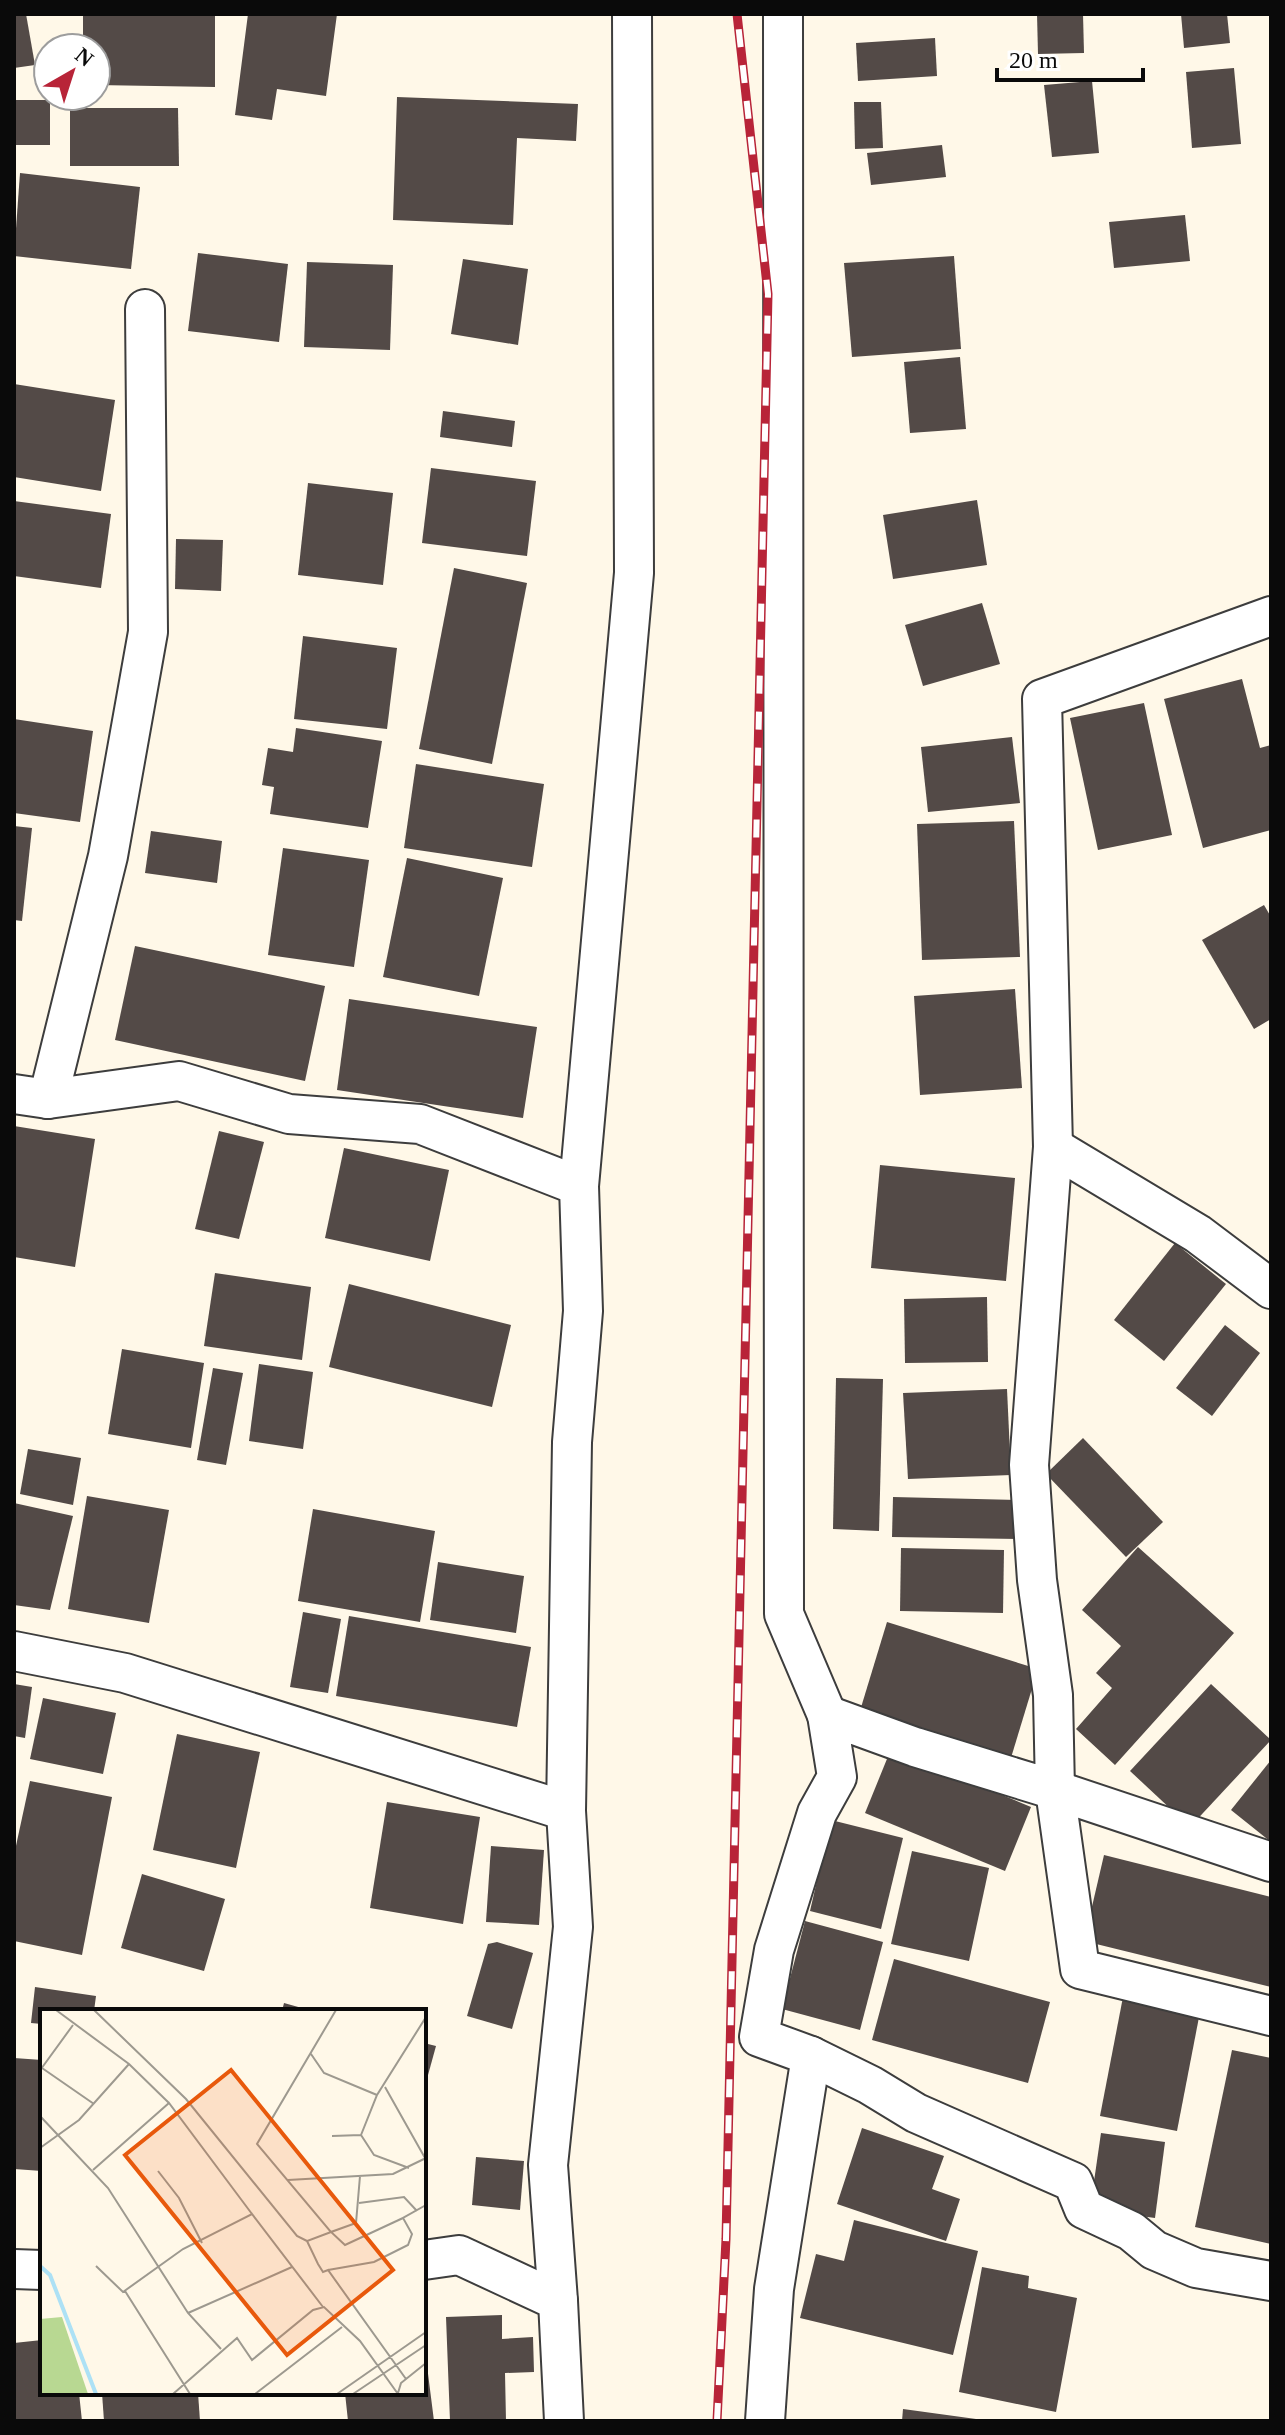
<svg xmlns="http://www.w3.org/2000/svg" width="1285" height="2435" font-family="Georgia,serif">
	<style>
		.building { fill: #534a47 }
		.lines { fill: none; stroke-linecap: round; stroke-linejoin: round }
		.street-casing { stroke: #3d3d3d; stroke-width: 42 }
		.street { stroke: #fff; stroke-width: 38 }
		.rail-casing { stroke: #b82438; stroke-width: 9 }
		.rail { stroke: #fff; stroke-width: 6; stroke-dasharray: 18; stroke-linecap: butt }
		.inset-river { fill: none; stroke: #ade1f5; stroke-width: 4 }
		.inset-road { fill: none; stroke: #9d998f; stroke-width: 2 }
		.view { fill: #e8590c; fill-opacity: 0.15; stroke: #e8590c; stroke-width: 4 }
		.inset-edge { fill: none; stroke: #0a0a0a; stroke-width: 4 }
	</style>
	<rect width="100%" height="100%" fill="#fff8e8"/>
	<g class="building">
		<polygon points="14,14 26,14 35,65 14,68"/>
		<polygon points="83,14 215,14 215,87 96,85 96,48 83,48"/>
		<polygon points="248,14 337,14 326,96 277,89 272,120 235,115"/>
		<polygon points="1037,14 1083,14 1084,53 1038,54"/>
		<polygon points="1181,14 1227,14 1230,43 1184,48"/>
		<polygon points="935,38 937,76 858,81 856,43"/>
		<polygon points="1234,68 1241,144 1192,148 1186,72"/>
		<polygon points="1092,81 1099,153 1052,157 1044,85"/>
		<polygon points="397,97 578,104 576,141 517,138 513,225 393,220"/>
		<rect x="14" y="100" width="36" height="45"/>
		<polygon points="854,102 881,102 883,148 855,149"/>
		<polygon points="70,108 178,108 179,166 70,166"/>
		<polygon points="942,145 946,177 871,185 867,153"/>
		<polygon points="20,173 140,187 131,269 14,256"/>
		<polygon points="1185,215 1190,261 1114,268 1109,222"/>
		<polygon points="198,253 288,264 279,342 188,331"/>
		<polygon points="954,256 961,349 852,357 844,263"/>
		<polygon points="463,259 528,269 518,345 451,334"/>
		<polygon points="307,262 393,265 390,350 304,347"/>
		<polygon points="960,357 966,429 910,433 904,362"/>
		<polygon points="14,384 115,400 101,491 14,477"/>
		<polygon points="443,411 515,421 512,447 440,437"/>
		<polygon points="431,468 536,481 527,556 422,543"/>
		<polygon points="308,483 393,493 383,585 298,575"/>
		<polygon points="977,500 987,565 893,579 883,515"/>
		<polygon points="14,501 111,514 101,588 14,576"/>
		<polygon points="176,539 223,540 221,591 175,589"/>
		<polygon points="454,568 527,583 492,764 419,749"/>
		<polygon points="982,603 1000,664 923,686 905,625"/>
		<polygon points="303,636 397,648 387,729 294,719"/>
		<polygon points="1242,679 1260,748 1271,745 1271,830 1203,848 1164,699"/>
		<polygon points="1144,703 1172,835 1098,850 1070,718"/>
		<polygon points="14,719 93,731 80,822 14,813"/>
		<polygon points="296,728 382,741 368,828 270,814 274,787 262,785 268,748 293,752"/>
		<polygon points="1012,737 1020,803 928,812 921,747"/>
		<polygon points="416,764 544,784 532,867 404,848"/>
		<polygon points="1014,821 1020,957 922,960 917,824"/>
		<polygon points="14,826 32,828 22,921 14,920"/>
		<polygon points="151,831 222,841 217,883 145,873"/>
		<polygon points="283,848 369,860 354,967 268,955"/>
		<polygon points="407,858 503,878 479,996 383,977"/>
		<polygon points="1264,905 1271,917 1271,1019 1254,1029 1202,940"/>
		<polygon points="135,946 325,986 305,1081 115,1040"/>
		<polygon points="1015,989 1022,1088 920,1095 914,996"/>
		<polygon points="349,999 537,1027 523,1118 337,1090"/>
		<polygon points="14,1126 95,1139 75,1267 14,1257"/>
		<polygon points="219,1131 264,1142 239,1239 195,1229"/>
		<polygon points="344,1148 449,1170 430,1261 325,1238"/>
		<polygon points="880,1165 1015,1178 1006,1281 871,1268"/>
		<polygon points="1175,1243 1226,1284 1164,1361 1114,1320"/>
		<polygon points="215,1273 311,1287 302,1360 204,1346"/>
		<polygon points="349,1284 511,1325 492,1407 329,1367"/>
		<polygon points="987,1297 988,1362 905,1363 904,1299"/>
		<polygon points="1225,1325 1260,1353 1212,1416 1176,1388"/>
		<polygon points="122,1349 204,1363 191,1448 108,1434"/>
		<polygon points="259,1364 313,1372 303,1449 249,1441"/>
		<polygon points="213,1368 243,1373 226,1465 197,1460"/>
		<polygon points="836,1378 883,1379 879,1531 833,1529"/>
		<polygon points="1007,1389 1011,1475 908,1479 903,1393"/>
		<polygon points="1083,1438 1163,1522 1126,1557 1046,1474"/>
		<polygon points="28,1449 81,1458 73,1505 20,1494"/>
		<polygon points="87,1496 169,1510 149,1623 68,1609"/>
		<polygon points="893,1497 1023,1500 1022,1539 892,1537"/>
		<polygon points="14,1503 73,1516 50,1610 14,1605"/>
		<polygon points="313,1509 435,1531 420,1622 298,1601"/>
		<polygon points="1138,1547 1234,1633 1115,1765 1076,1729 1112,1688 1096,1673 1121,1646 1082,1610"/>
		<polygon points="901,1548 1004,1550 1003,1613 900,1611"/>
		<polygon points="438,1562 524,1576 516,1633 430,1620"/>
		<polygon points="303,1612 341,1619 328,1693 290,1687"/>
		<polygon points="349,1616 531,1647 517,1727 336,1696"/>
		<polygon points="887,1622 1038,1669 1010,1761 859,1714"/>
		<polygon points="14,1684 32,1687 25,1738 14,1736"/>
		<polygon points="1211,1684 1271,1740 1190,1827 1130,1771"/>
		<polygon points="43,1698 116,1713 103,1774 30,1759"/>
		<polygon points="177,1734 260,1752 236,1868 153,1850"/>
		<polygon points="891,1749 1031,1807 1005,1871 865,1813"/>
		<polygon points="1271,1760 1271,1842 1231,1810"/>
		<polygon points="30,1781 112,1797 82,1955 14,1941 14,1855"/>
		<polygon points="387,1802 480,1817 463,1924 370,1908"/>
		<polygon points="831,1820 903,1838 881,1929 810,1911"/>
		<polygon points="491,1846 544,1850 539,1925 486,1922"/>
		<polygon points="912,1851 989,1868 969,1961 891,1944"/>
		<polygon points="1104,1855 1271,1897 1271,1987 1084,1941"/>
		<polygon points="142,1874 225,1899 204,1971 121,1948"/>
		<polygon points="805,1921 883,1942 860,2030 782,2009"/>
		<polygon points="497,1942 533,1953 512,2029 467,2016 488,1944"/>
		<polygon points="894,1959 1050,2002 1028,2083 872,2040"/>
		<polygon points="35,1987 96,1996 94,2011 42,2011 42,2024 31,2023"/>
		<polygon points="1123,1997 1200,2012 1177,2131 1100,2116"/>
		<polygon points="284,2003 309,2010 309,2011 282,2011"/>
		<polygon points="424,2043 436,2046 425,2086 424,2086"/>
		<polygon points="1232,2050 1271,2058 1271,2244 1195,2227"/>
		<polygon points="14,2058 42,2060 42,2171 14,2169"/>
		<polygon points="862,2128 944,2156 932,2189 960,2199 946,2241 837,2204"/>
		<polygon points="1101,2133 1165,2142 1155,2218 1090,2209"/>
		<polygon points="476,2157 524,2161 520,2210 472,2205"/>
		<polygon points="854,2220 978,2251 953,2355 800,2318 816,2254 844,2261"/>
		<polygon points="982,2267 1029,2276 1028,2288 1077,2298 1056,2412 959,2392"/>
		<polygon points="502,2315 502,2339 533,2337 534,2372 505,2373 506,2421 450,2421 446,2317"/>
		<polygon points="42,2340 42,2393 79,2393 82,2421 14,2421 14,2343"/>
		<polygon points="424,2342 434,2421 348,2421 345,2393 424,2393"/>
		<polygon points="102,2393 198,2393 200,2421 104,2421"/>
		<polygon points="903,2409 976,2419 976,2421 902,2421"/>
	</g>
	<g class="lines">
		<g class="street-casing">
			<g id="street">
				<polyline points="783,14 784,1614 827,1715"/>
				<polyline points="14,1094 48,1099 179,1081 289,1114 420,1124 579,1186 583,1311 572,1442 566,1811 573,1927 548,2165 558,2301"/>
				<polyline points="48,1099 108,856 148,632 145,309"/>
				<polyline points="1053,1147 1198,1234 1271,1289"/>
				<polyline points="579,1186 634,573 632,14"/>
				<polyline points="14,1651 125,1673 566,1811"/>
				<polyline points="1271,1862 1055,1790 1080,1969 1271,2016"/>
				<polyline points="811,2056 870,2085 916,2113 1073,2182 1084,2209 1131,2231 1154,2250 1196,2268 1271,2281"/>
				<polyline points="424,2260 459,2255 558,2301 564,2421"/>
				<polyline points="14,2269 42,2270"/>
				<polyline points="765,2421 774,2289 811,2056 759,2037 774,1950 817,1813 837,1777 827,1715 915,1747 1055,1790 1053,1695 1037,1580 1029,1465 1053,1147 1042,699 1271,616"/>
			</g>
		</g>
		<use href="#street" class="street"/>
		<g class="rail-casing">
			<polyline id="rail" points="717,2421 726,2239 768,294 737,14"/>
		</g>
		<use href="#rail" class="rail"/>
	</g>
	<g transform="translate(40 2009)">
		<rect width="386" height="386" fill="#fff8e8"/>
		<path d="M 22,308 L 48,385 L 0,385 L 0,310 Z" fill="#b8d892"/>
		<path class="inset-river" d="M 0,257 L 10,266 L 56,385"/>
		<path class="inset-road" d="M 16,1 L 89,55 L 129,94M 54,1 L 146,90 L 257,227 L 267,232M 296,1 L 217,135 L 291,223 L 267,232 L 278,255 L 283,263 L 288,261 L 366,370M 271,45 L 284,64 L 337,86M 2,59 L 54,95M 1,60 L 33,16M 345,78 L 385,149M 0,107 L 68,179 L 148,304 L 181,340M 321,126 L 337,86 L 386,8M 321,126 L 334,146 L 369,159M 292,127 L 321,126M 0,139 L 39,111 L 89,55M 53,161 L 129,94 L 212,205M 118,162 L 139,189 L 162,234M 320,167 L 316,214 L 291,223 L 305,236 L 363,209M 248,171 L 353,165 L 386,149M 319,194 L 364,188 L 377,202M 56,257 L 83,283 L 143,240 L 212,205 L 283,298M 288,261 L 334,253 L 368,236 L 372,225 L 363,209 L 386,196M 85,282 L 150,385M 148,304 L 252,258M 358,384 L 361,374 L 386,354M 133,385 L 197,329 L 212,351 L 273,301 L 284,298 L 320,332 L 358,385M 215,385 L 302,318M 297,385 L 386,323M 313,385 L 386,336"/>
		<path class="view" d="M 191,61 L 353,261 L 247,346 L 85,146 Z"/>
		<rect width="386" height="386" class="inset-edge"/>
	</g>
	<rect width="1285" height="2435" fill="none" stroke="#0a0a0a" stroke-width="32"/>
	<g transform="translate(72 72) rotate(39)"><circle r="38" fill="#ffffff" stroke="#9d9d9d" stroke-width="2"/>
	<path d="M0-6L14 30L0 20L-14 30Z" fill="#b82438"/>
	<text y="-12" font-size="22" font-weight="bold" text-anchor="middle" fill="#0a0a0a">N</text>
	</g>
	<path d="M997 68v12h146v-12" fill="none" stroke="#0a0a0a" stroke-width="4"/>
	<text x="1009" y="68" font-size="24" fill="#0a0a0a" stroke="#ffffff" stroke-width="6" paint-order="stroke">20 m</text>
</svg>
